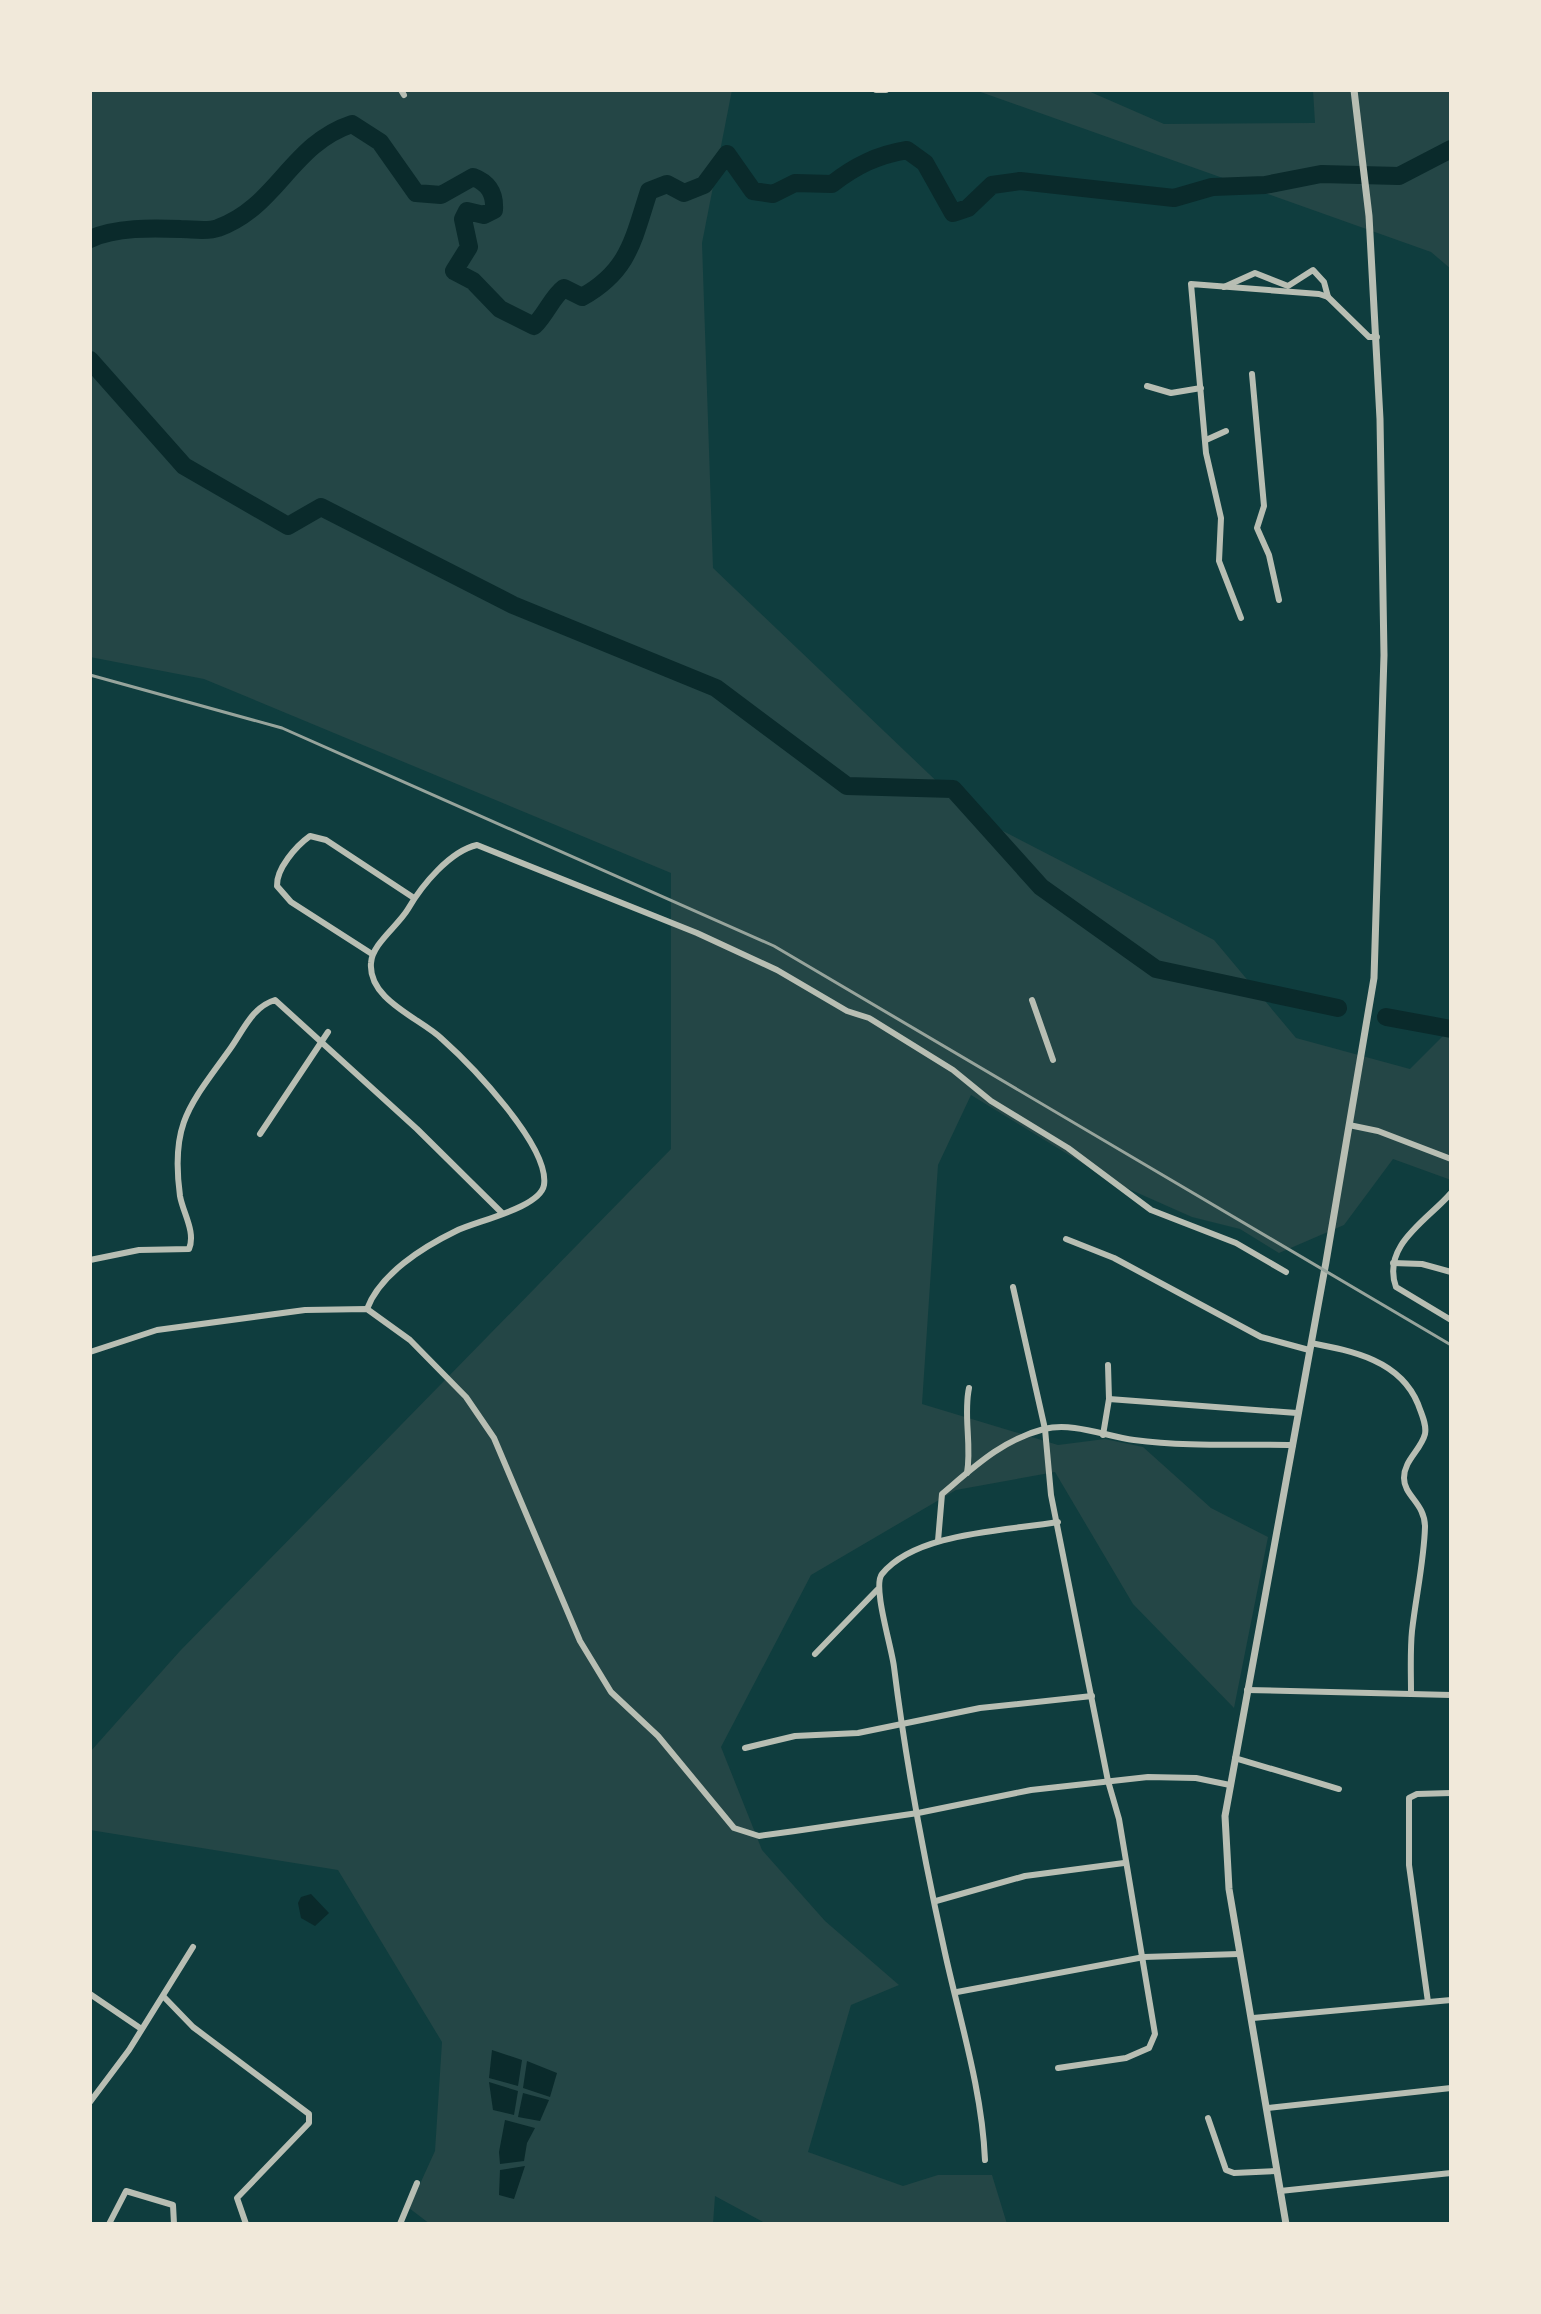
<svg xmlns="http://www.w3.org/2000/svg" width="1541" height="2314" font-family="Jost,sans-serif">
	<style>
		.green { fill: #244646 }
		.water { fill: #0a2a2b }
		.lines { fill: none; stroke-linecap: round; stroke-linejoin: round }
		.river { stroke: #0a2a2b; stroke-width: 18 }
		.minor { stroke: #b8beb3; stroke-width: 6 }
		.tertiary { stroke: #b8beb3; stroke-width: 7 }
		.rail { stroke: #97a49c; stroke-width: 3 }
	</style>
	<rect width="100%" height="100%" fill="#0f3d3e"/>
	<g class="green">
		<polygon points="90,90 732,90 702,243 713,568 972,815 1214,940 1296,1038 1410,1069 1451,1028 1451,1180 1393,1159 1344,1225 1279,1253 1240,1229 1192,1217 1113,1182 971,1095 938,1165 922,1404 1058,1445 1105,1439 1143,1447 1211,1508 1268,1537 1234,1708 1133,1604 1055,1472 956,1490 811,1575 721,1747 762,1850 825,1921 899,1985 851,2005 808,2152 903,2186 938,2175 992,2175 1007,2224 767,2224 715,2196 713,2224 430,2224 409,2208 435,2151 442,2042 338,1870 90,1830 90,1752 180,1651 671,1149 671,873 204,679 90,657"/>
		<polygon points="975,90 1086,90 1164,124 1315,123 1313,90 1451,90 1451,269 1431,252"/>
	</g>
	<g class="water">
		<polygon points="311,1894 329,1913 315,1926 301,1918 298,1903 301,1897"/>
		<polygon points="492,2050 522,2060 518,2086 489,2078"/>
		<polygon points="527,2061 557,2073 550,2097 523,2088"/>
		<polygon points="489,2082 518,2091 514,2115 493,2110"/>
		<polygon points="523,2093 549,2100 540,2121 518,2117"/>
		<polygon points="505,2120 535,2128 527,2143 524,2161 500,2164 499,2152"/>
		<polygon points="525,2166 514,2199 499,2195 500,2170"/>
	</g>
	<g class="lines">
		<g class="river">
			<path d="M 90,239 C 116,227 152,228 181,229 C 192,229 208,232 218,228 C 277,207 291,144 352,124 L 380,142 L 416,193 L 441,195 L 473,177 C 489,183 495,194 494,210 L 484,215 L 467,211 L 463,219 L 469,247 L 454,271 L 473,281 L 500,309 L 534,326 C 547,313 552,297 564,288 L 582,297 C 629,271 633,240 649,191 L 667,184 L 684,193 L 704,185 L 727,154 L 753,191 L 773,194 L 795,183 L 832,184 C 855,166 877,155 907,150 L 925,163 L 953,213 L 968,208 L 992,185 L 1020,181 L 1174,198 L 1212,187 L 1265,185 L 1321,174 L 1399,176 L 1451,149"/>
			<polyline points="90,360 184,466 288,526 321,507 513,605 716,688 847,786 953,789 1041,887 1156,969 1338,1008"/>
			<polyline points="1386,1017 1451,1029"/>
		</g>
		<g class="minor">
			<polyline points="401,90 404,95"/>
			<polyline points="876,90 886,90"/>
			<polyline points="1224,287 1255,273 1288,286 1313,270 1324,282 1328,297"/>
			<polyline points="1252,374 1264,506 1257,528 1269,555 1279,600"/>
			<polyline points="1147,386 1171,393 1201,388"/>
			<polyline points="1206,440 1226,431"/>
			<polyline points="1241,618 1219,561 1221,518 1206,453 1191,284 1319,294 1328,297 1369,337 1377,337"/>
			<path d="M 372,954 L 291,902 L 277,886 C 276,869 296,846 310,836 L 326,840 L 414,898"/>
			<polyline points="1032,1000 1053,1060"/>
			<polyline points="1349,1125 1378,1131 1451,1159"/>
			<polyline points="260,1134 328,1032"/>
			<path d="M 1451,1193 C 1428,1220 1381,1245 1396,1287 L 1451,1320"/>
			<polyline points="1066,1239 1114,1258 1261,1337 1309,1350"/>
			<path d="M 90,1260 L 139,1250 L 189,1249 C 196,1232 183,1213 180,1196 C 170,1123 190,1105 230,1049 C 243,1031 252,1007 275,1000 L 417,1129 L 502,1213"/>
			<polyline points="1393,1263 1422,1264 1451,1272"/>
			<polyline points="1013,1287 1045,1429 1051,1495 1108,1781 1119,1819 1155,2034 1149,2048 1126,2058 1058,2068"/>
			<path d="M 367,1309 C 380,1274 423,1247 456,1231 C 476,1221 540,1208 544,1185 C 550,1146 470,1064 442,1039 C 420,1018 368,1000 371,963 C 372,944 398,926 408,909 C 422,885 450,851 477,845 L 697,933 L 777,970 L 847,1011 L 869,1018 L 953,1070 L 991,1101 L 1068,1148 L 1151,1210 L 1236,1243 L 1286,1272"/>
			<path d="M 1311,1343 C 1352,1351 1400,1360 1418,1404 C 1421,1413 1427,1424 1425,1434 C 1421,1450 1404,1460 1404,1478 C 1404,1496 1425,1503 1425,1527 C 1424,1561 1416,1596 1412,1631 C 1410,1651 1411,1672 1411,1692"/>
			<polyline points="90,1352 157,1330 305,1310 367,1309 410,1340 466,1397 494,1438 580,1641 611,1692 658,1736 734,1828 759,1836 795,1831 918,1813 1031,1790 1148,1777 1196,1778 1230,1785"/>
			<polyline points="1109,1399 1297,1413"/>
			<polyline points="1103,1435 1109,1399 1108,1365"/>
			<path d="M 967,1473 C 972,1444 963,1416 969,1388"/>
			<path d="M 938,1541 L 942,1494 C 974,1467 1002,1440 1044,1429 C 1073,1422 1105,1436 1134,1440 C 1187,1447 1239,1444 1293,1445"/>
			<polyline points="815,1654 877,1590"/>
			<polyline points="1247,1690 1451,1695"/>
			<polyline points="745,1748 795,1736 858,1733 980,1708 1092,1696"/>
			<polyline points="1235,1758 1339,1789"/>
			<polyline points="936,1901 1025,1876 1124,1863"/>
			<polyline points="957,1992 1144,1957 1239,1954"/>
			<polyline points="90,1994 140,2028"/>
			<polyline points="164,1997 193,2027 309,2114 309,2123 237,2198 246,2224"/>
			<polyline points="1428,2002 1409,1865 1409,1798 1417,1794 1451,1793"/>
			<polyline points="1253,2018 1451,2000"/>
			<polyline points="90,2102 129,2050 193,1947"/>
			<polyline points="1268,2108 1451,2088"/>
			<polyline points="1208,2118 1226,2170 1234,2173 1277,2171"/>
			<path d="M 985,2160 C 982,2090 960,2021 945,1953 C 924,1859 906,1763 894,1667 C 892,1648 872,1586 882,1574 C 916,1532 1006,1531 1058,1522"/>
			<polyline points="1280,2191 1451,2173"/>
			<polyline points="109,2224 126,2191 173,2205 174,2224"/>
			<polyline points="400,2224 417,2183"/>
		</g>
		<polyline class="tertiary" points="1286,2224 1229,1889 1225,1816 1326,1262 1374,978 1384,655 1380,419 1369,216 1354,90"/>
		<polyline class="rail" points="90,675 282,728 774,946 1451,1345"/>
	</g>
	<rect width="1541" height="2314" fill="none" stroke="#f1e9da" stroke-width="184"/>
</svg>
